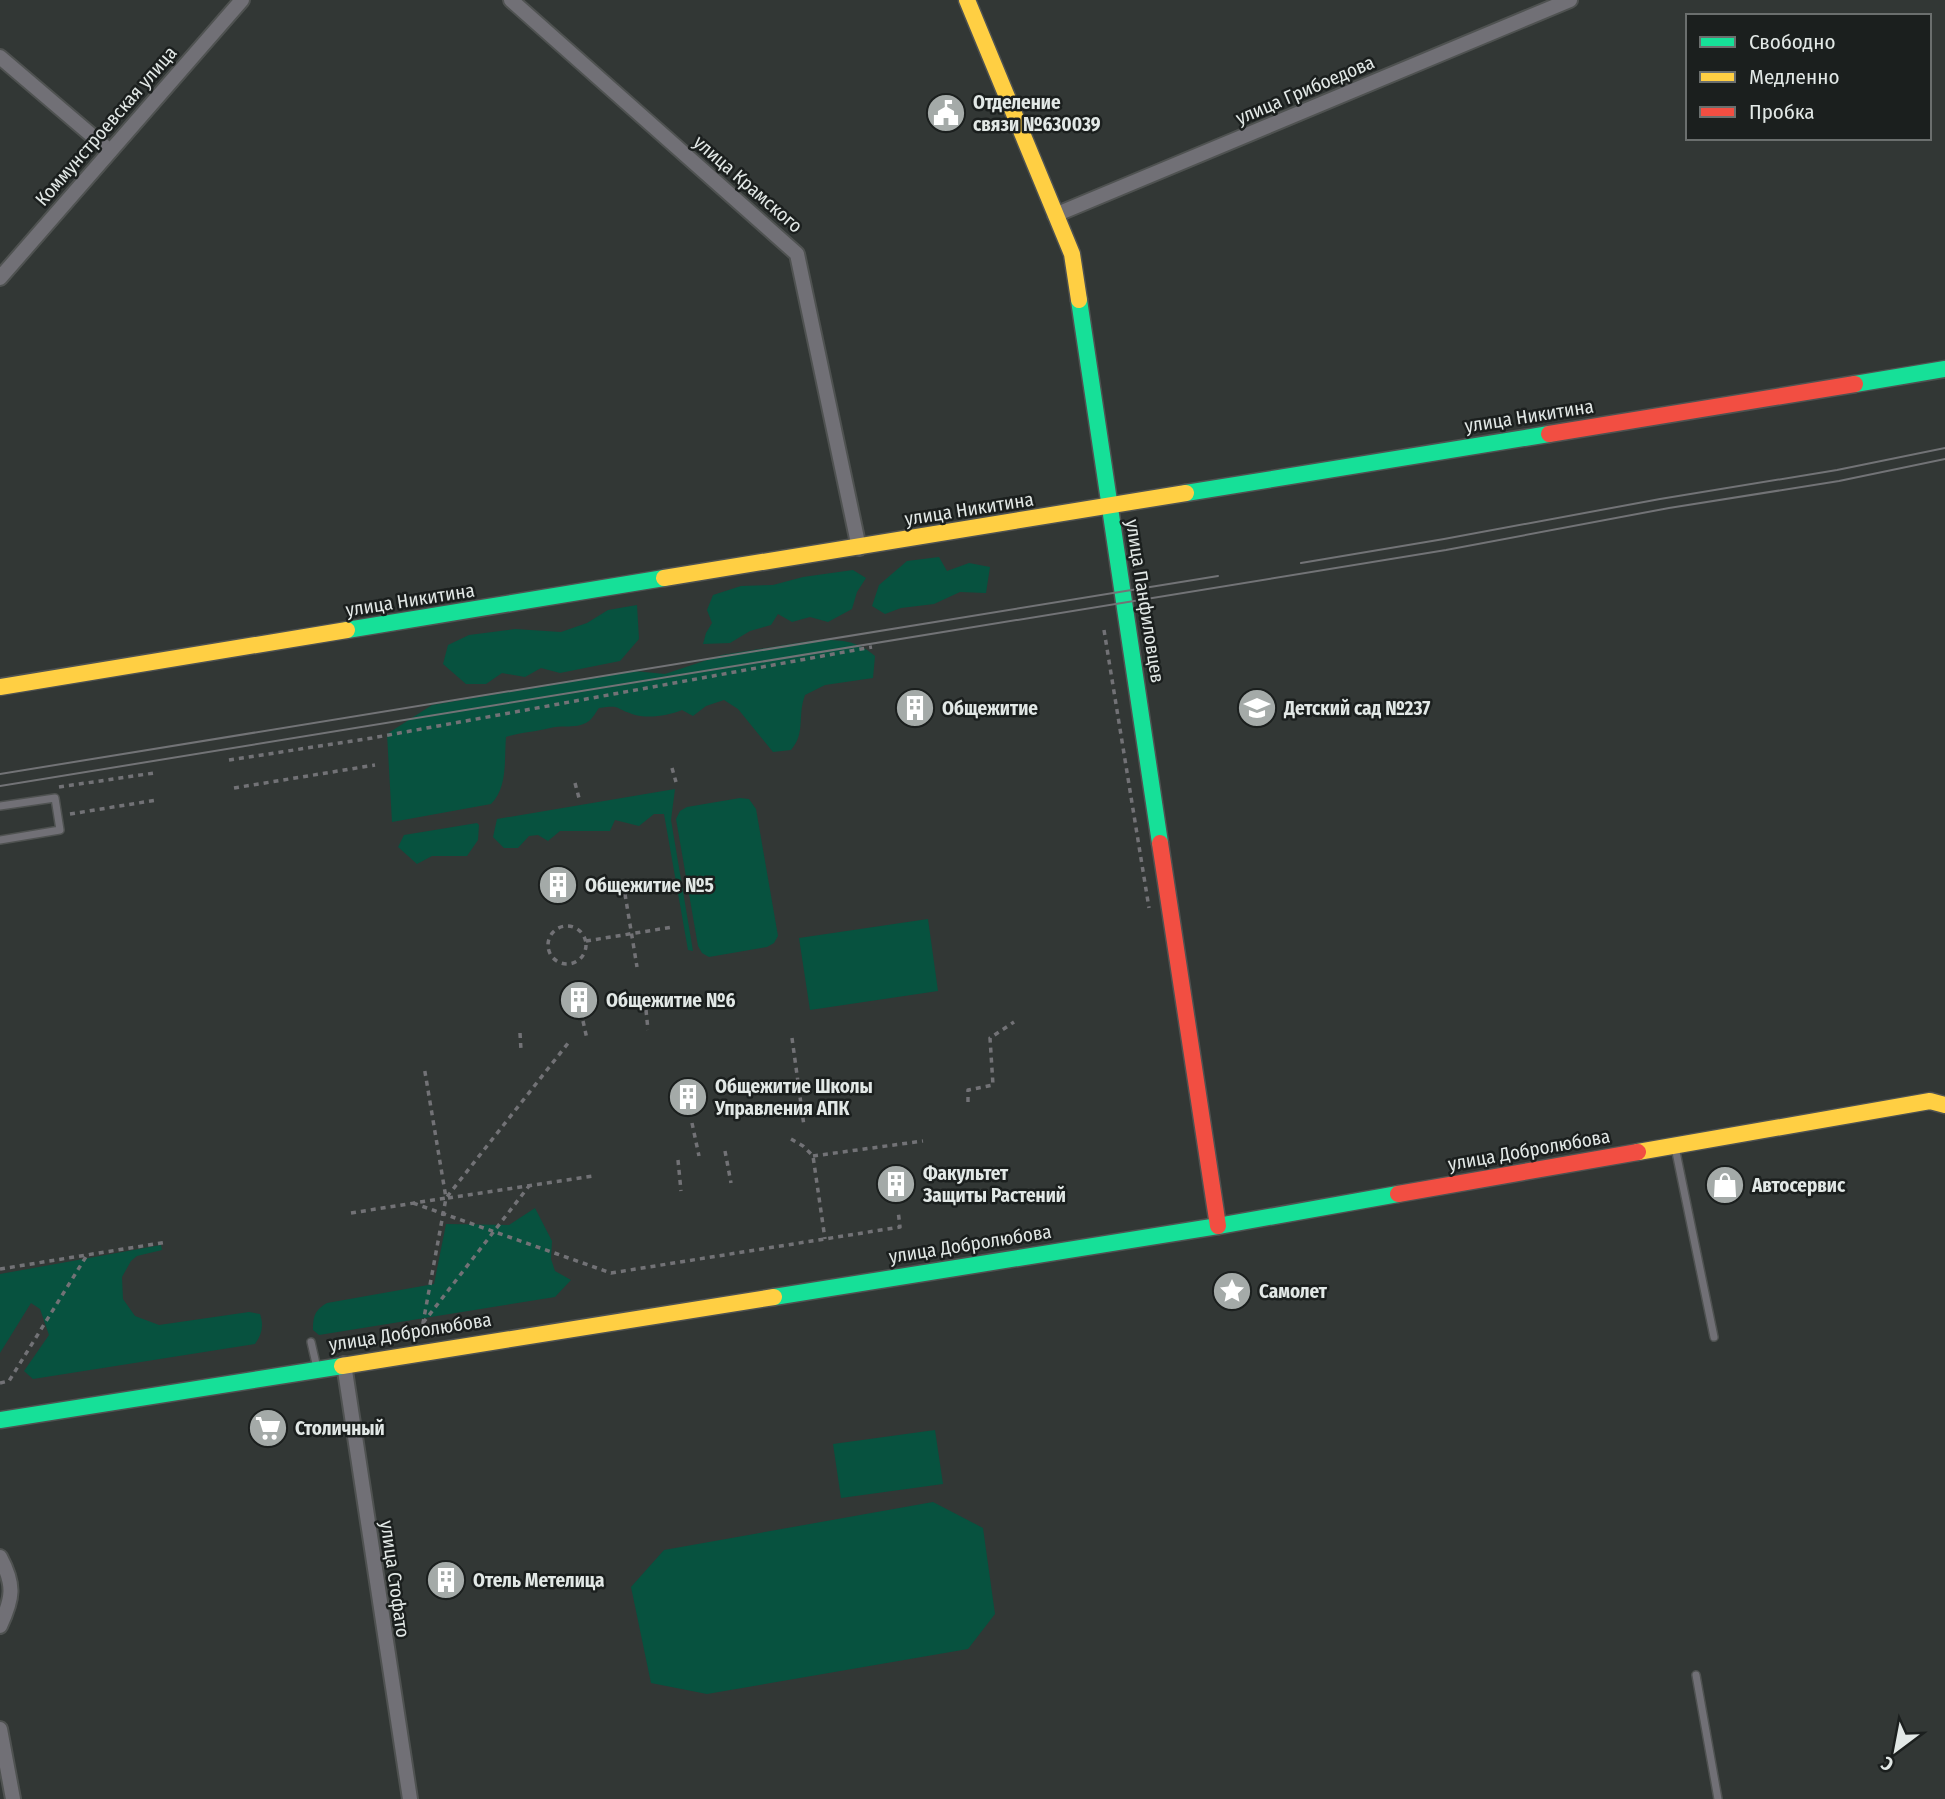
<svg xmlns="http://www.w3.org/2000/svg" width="1945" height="1799" font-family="'Fira Sans Condensed',sans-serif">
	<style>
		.green { fill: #07523f }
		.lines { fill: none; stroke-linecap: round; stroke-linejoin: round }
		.lane-casing { stroke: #4f5251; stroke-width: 10 }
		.street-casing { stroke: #4f5251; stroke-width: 18 }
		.fast-casing { stroke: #4f5251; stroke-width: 19 }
		.slow-casing { stroke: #4f5251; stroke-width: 19 }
		.jam-casing { stroke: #4f5251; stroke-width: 19 }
		.path { stroke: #727276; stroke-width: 3.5; stroke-dasharray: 5 5; stroke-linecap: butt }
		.lane { stroke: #717076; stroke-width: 7 }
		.street { stroke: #717076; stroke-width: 14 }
		.fast { stroke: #16e098; stroke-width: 16 }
		.slow { stroke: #ffcf43; stroke-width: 16 }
		.jam { stroke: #f24e42; stroke-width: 16 }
		.tram { stroke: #727376; stroke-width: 2 }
		.labels { text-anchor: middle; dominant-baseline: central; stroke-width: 5; stroke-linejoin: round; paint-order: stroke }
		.street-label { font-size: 19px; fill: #e2e8e6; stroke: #1b1f1e }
		.poi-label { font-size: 19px; font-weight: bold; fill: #e2e8e6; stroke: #1b1f1e; text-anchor: start }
	</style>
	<rect width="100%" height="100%" fill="#323735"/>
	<g class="green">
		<polygon points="939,557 947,571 969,563 990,567 986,593 960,592 934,604 901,608 885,614 872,606 879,585 907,561"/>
		<polygon points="853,570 866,578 857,592 852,609 828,622 810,617 792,622 778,614 771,625 750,631 730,643 703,644 706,633 712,623 707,610 713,595 741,586 773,585 803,577"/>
		<polygon points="637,605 639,639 620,661 560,673 541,668 525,677 502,673 486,684 466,684 443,664 448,645 469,635 515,629 561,632 587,623 608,610"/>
		<path d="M 817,640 C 840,640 857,640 875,656 L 873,678 L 825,685 L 805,695 C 797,716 806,733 791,750 L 773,752 L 738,709 L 724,700 L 706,706 L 693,716 L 682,710 C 667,716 647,719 632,714 C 614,708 621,705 599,708 C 596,712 593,718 589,721 C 577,730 562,724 550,728 C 535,732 521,732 506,737 C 504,760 508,787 491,804 L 392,822 L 387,734 L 432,705 L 634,671 L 665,674 L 722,655 Z"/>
		<polygon points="675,789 671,820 693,951 688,950 664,814 654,814 639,826 615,820 610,831 560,831 548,841 538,835 529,836 518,848 504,848 493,837 497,819"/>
		<polygon points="740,798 749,799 756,809 778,936 774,943 767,947 709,957 702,953 698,946 676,819 680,811 687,807"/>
		<polygon points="477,823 479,825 478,840 467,856 432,856 417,864 398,847 404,835"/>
		<polygon points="928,919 938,991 810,1010 799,938"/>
		<path d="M 535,1208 L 552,1241 L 551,1259 L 555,1271 L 571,1280 L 555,1297 L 319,1335 L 313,1330 C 313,1316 315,1310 327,1303 L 434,1284 L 446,1224 L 509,1225 Z"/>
		<path d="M 161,1245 L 162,1250 L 137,1256 L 131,1261 L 122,1277 L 123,1299 L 135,1316 L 159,1325 L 249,1312 L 260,1314 C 264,1326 262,1334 255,1344 L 33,1379 L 24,1371 L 49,1335 L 40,1309 L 31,1303 L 0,1353 L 0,1274 Z"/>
		<polygon points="935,1430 943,1484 841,1498 833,1444"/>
		<polygon points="933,1502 983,1528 995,1614 968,1649 707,1694 651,1683 631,1587 664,1550"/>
	</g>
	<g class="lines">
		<g class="lane-casing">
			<g id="lane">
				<polyline points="0,806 55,798 60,830 0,840"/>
				<polyline points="1675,1147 1714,1337"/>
				<polyline points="311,1342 317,1368"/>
				<polyline points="1696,1675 1718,1799"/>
			</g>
		</g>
		<g class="street-casing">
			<g id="street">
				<polyline points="511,0 797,254 859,548"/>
				<polyline points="0,57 110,151"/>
				<polyline points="1055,215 1570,0"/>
				<polyline points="0,278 242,0"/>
				<polyline points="344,1364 410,1799"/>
				<path d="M 0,1557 C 15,1585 13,1598 0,1626"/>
				<polyline points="0,1729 13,1799"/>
			</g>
		</g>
		<g class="fast-casing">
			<g id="fast">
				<polyline points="1079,300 1160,843"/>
				<polyline points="1855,384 1945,369"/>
				<polyline points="1186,493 1549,434"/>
				<polyline points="347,630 664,578"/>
				<polyline points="774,1297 1218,1226 1398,1194"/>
				<polyline points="0,1420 342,1366"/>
			</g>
		</g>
		<g class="slow-casing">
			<g id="slow">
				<polyline points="967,0 1072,254 1079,300"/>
				<polyline points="664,578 1186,493"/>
				<polyline points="0,687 347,630"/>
				<polyline points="1638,1152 1930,1101 1945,1105"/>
				<polyline points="342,1366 774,1297"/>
			</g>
		</g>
		<g class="jam-casing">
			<g id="jam">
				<polyline points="1549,434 1855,384"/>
				<polyline points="1160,843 1218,1226"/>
				<polyline points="1398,1194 1638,1152"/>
			</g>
		</g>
		<g class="path">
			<polyline points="1104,630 1149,908"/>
			<polyline points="229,760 372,738 872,647"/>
			<polyline points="672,768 676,782"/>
			<polyline points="575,783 579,798"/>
			<polyline points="59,787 154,773"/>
			<polyline points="234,788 375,765"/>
			<polyline points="70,814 157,800"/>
			<polyline points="625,894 637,967"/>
			<circle cx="567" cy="945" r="19"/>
			<polyline points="586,941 673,927"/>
			<polyline points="646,1010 648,1030"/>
			<polyline points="583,1021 587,1039"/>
			<polyline points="520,1033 521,1050"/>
			<polyline points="792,1038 804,1126"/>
			<polyline points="968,1102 968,1090 993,1085 990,1038 1014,1022"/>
			<polyline points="692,1123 699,1156"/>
			<polyline points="791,1139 803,1146 813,1156 825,1239"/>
			<polyline points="725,1151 731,1183"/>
			<polyline points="813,1156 923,1141"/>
			<polyline points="678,1160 681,1191"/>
			<polyline points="448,1198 593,1176"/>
			<polyline points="413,1203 611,1273 900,1227 898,1210"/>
			<polyline points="351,1213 446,1198 424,1066"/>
			<polyline points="0,1269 167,1242"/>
			<polyline points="423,1323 529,1186"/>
			<polyline points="421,1334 446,1198 569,1042"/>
			<polyline points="0,1383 9,1381 87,1255"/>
		</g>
		<use href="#lane" class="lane"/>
		<use href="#street" class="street"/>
		<use href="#fast" class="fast"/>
		<use href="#slow" class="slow"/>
		<use href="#jam" class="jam"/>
		<g class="tram">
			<polyline points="1301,563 1444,539 1660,499 1837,470 1945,448"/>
			<polyline points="0,774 1218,576"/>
			<polyline points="0,786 1446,550 1669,508 1839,481 1945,459"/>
		</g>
	</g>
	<defs>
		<g id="civic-disc" transform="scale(2.0125)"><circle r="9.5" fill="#a4aaa8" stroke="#1b1f1e"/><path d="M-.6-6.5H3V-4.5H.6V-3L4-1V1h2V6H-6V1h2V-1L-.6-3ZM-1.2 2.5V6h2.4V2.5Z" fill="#fff"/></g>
		<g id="building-disc" transform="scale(2.0125)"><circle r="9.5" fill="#a4aaa8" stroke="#1b1f1e"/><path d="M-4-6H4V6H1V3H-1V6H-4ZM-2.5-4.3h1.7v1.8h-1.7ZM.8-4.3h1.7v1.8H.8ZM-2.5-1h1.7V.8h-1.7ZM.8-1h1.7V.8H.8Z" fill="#fff"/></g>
		<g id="school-disc" transform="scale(2.0125)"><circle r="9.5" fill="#a4aaa8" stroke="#1b1f1e"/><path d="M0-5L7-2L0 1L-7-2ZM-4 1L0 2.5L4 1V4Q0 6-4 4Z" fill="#fff"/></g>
		<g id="shop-disc" transform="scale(2.0125)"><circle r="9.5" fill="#a4aaa8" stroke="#1b1f1e"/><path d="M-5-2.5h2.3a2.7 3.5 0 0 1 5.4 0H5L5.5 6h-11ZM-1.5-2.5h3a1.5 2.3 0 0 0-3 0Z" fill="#fff"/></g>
		<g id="sight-disc" transform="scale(2.0125)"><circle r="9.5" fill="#a4aaa8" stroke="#1b1f1e"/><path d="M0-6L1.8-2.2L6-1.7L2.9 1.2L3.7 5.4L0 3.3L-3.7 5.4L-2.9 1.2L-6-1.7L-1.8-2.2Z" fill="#fff"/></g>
		<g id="supermarket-disc" transform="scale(2.0125)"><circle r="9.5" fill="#a4aaa8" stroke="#1b1f1e"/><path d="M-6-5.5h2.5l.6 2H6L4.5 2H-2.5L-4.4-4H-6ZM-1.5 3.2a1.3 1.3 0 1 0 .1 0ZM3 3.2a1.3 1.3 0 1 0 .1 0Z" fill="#fff"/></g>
	</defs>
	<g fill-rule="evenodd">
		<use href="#civic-disc" x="946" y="113"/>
		<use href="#building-disc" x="915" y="708"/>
		<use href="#school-disc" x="1257" y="708"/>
		<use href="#building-disc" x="558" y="885"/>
		<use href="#building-disc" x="579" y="1000"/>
		<use href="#building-disc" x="688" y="1097"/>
		<use href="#building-disc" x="896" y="1184"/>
		<use href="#shop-disc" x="1725" y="1185"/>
		<use href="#sight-disc" x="1232" y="1291"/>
		<use href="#supermarket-disc" x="268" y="1428"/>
		<use href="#building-disc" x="446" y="1580"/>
	</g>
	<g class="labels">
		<g class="street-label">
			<text transform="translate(1305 90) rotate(-23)">улица Грибоедова</text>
			<text transform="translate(106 126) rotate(-49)">Коммунстроевская улица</text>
			<text transform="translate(748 184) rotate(41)">улица Крамского</text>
			<text transform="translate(1529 416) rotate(-9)">улица Никитина</text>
			<text transform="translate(969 509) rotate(-9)">улица Никитина</text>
			<text transform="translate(410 600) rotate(-9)">улица Никитина</text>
			<text transform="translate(1145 601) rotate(81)">улица Панфиловцев</text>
			<text transform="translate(1529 1150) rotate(-10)">улица Добролюбова</text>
			<text transform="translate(970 1244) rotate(-9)">улица Добролюбова</text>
			<text transform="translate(410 1332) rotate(-9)">улица Добролюбова</text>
			<text transform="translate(395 1579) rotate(82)">улица Стофато</text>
		</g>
		<g class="poi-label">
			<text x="973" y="102">Отделение<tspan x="973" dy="22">связи №630039</tspan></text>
			<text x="942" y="708">Общежитие</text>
			<text x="1284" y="708">Детский сад №237</text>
			<text x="585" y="885">Общежитие №5</text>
			<text x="606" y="1000">Общежитие №6</text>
			<text x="715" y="1086">Общежитие Школы<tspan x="715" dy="22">Управления АПК</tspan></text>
			<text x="923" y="1173">Факультет<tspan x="923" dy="22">Защиты Растений</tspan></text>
			<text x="1752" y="1185">Автосервис</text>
			<text x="1259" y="1291">Самолет</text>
			<text x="295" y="1428">Столичный</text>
			<text x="473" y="1580">Отель Метелица</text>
		</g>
	</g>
	<rect x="1686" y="14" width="245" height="126" fill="#1b1f1e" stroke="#6b6f6e" stroke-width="2"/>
	<rect x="1700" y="37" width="35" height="10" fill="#16e098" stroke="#6b6f6e" stroke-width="2"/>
	<text x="1749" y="49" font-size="21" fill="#e2e8e6">Свободно</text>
	<rect x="1700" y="72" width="35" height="10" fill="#ffcf43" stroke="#6b6f6e" stroke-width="2"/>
	<text x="1749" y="84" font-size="21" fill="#e2e8e6">Медленно</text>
	<rect x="1700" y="107" width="35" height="10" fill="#f24e42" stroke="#6b6f6e" stroke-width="2"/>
	<text x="1749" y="119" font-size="21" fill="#e2e8e6">Пробка</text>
	<g transform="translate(1896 1750) rotate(212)" stroke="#1b1f1e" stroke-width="5" paint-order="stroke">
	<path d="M0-5L12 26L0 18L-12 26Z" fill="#e2e8e6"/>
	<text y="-10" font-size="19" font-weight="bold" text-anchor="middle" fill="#e2e8e6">С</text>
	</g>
</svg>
